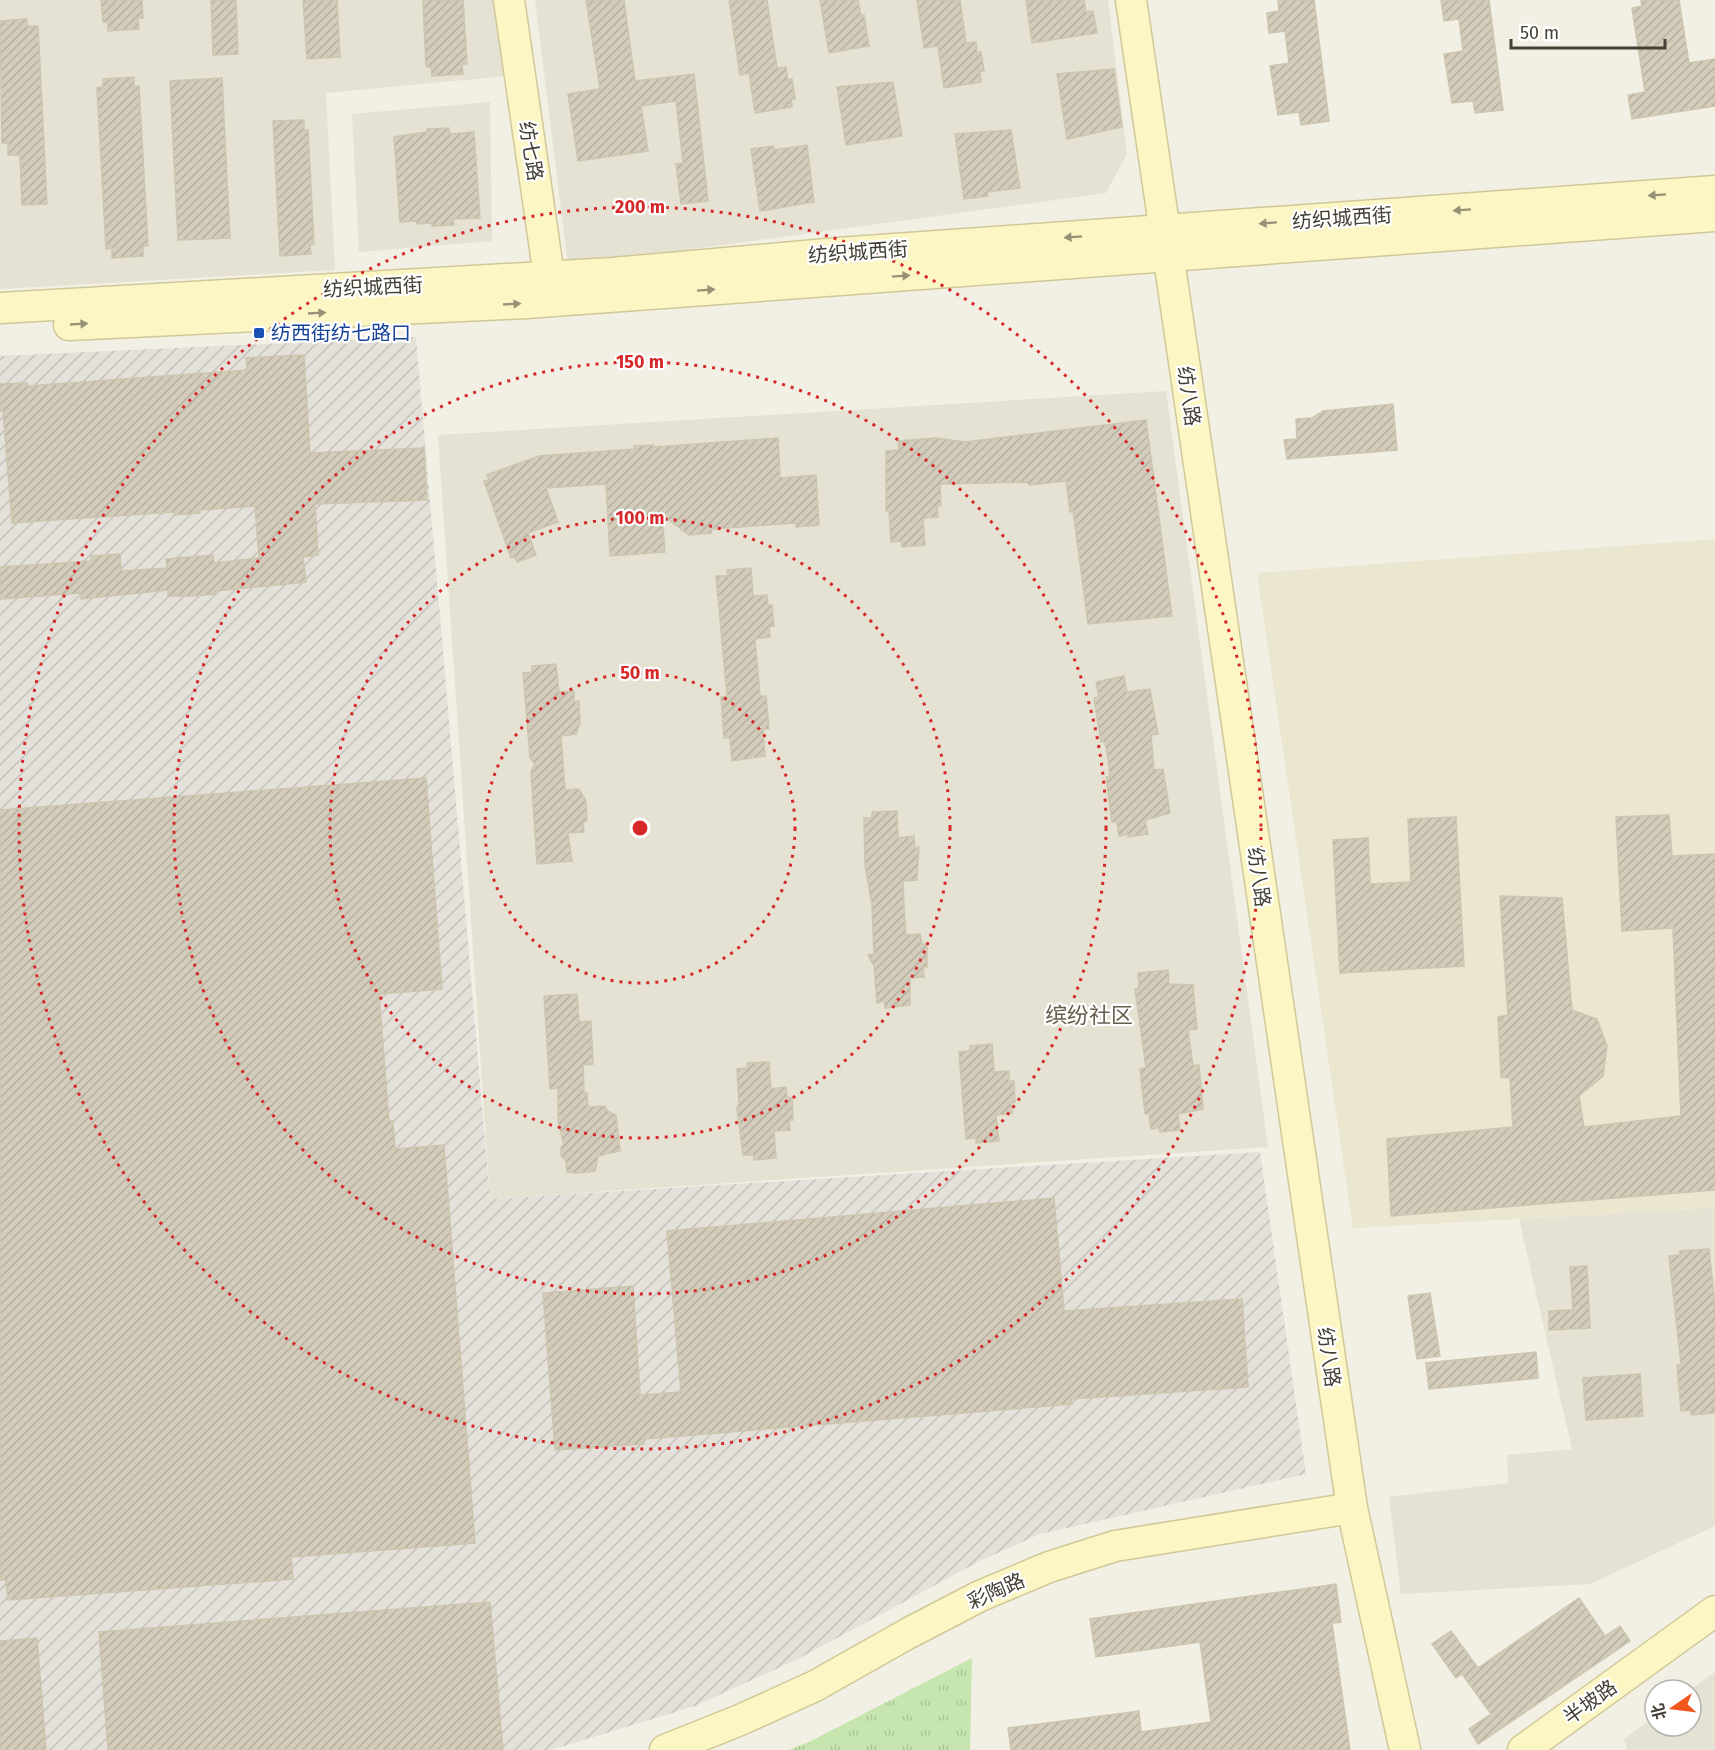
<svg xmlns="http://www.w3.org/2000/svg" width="1715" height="1750" font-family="'Fira Sans','Noto Sans SC',sans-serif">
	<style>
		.residential { fill: #e5e2d3 }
		.industrial { fill: url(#industrial-furrows) }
		.education { fill: #eae6cf }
		.grass { fill: url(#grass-tufts) }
		.building { fill: url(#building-hatch); stroke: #cdc5ae; stroke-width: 1.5 }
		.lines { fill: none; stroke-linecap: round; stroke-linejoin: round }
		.secondary-casing { stroke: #d0c897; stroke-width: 33 }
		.secondary { stroke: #fcf6c5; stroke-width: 30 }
		.oneway { fill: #979276 }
		.ring { fill: none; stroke: #d62828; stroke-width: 3; stroke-dasharray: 3 6 }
		.transit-dot { fill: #1a4fb4; stroke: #fff; stroke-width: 2 }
		.labels { text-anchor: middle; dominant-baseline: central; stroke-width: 4.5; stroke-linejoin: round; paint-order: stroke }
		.street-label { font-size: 20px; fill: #444035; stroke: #fff }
		.transit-label { font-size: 20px; fill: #164399; stroke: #fff; text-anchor: start }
		.quarter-label { font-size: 22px; fill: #665f4d; stroke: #fff }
		.centre { fill: #d62828; stroke: #fff; stroke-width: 3 }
		.ring-label { font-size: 18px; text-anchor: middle; font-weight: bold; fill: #d62828; stroke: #fff; stroke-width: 4.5; stroke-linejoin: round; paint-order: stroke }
	</style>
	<defs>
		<pattern id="industrial-furrows" width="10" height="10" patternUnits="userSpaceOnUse" patternTransform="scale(1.5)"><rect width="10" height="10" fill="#e4e1da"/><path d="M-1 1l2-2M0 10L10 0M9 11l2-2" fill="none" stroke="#c5c2bc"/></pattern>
		<pattern id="grass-tufts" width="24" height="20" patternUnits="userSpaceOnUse" patternTransform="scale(1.5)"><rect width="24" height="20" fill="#c6e5af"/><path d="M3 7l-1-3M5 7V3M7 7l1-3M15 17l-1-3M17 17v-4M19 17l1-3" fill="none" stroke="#abc697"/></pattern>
		<pattern id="building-hatch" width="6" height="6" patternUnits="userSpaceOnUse" patternTransform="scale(1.5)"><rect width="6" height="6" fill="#d3ccbb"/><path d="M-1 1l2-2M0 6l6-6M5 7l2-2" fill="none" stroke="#b6b0a1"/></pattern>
	</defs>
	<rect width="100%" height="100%" fill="#f2efe5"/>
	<g class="residential">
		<polygon points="0,0 494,0 507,76 326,93 335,270 0,289"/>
		<polygon points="535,0 1108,0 1127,154 1106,193 568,266"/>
		<polygon points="490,102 492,241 359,252 352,114"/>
		<polygon points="1166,391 1268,1147 490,1199 438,435"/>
		<polygon points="1715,1208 1715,1526 1590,1584 1401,1594 1389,1497 1508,1483 1507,1455 1572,1449 1519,1219"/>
		<polygon points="1715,1672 1715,1750 1627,1750 1624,1739 1655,1716 1655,1726 1691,1726 1690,1690"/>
	</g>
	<polygon class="industrial" points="416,337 490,1199 1260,1152 1306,1474 1040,1534 980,1561 798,1659 695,1706 551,1750 0,1750 0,356"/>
	<polygon class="education" points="1715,539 1715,1208 1353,1228 1257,573"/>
	<polygon class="grass" points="972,1658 970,1750 789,1750 811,1741"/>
	<g class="building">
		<polygon points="101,0 142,0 143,18 138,18 139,29 108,31 108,22 103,22"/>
		<polygon points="211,0 236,0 238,54 213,55"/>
		<polygon points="303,0 337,0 340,57 307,59"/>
		<polygon points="423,0 463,0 467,64 462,64 463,74 432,76 431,67 426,67"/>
		<polygon points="586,0 624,0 635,81 694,74 708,201 681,204 676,164 683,163 676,101 641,106 648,151 578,161 568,94 600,89"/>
		<polygon points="729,0 767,0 777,68 786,67 788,80 792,79 795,99 791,99 792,107 755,113 749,73 740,75"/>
		<polygon points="820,0 858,0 861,16 864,15 869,46 829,53"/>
		<polygon points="917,0 960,0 966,43 976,42 977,53 981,52 984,71 980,71 981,82 944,88 938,46 924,48"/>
		<polygon points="1026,0 1084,0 1086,12 1093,11 1097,33 1032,43"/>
		<polygon points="1278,0 1314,0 1329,121 1301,125 1299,112 1278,115 1270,66 1289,63 1285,31 1269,33 1267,13 1279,11"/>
		<polygon points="1441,0 1489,0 1503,110 1475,113 1473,101 1452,103 1444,54 1463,51 1459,19 1444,21"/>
		<polygon points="1641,0 1679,0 1689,63 1715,59 1715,106 1632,119 1628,95 1645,92 1632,8 1642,6"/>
		<polygon points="27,19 27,26 38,26 47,204 22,205 20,155 8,155 8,143 2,143 0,21"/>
		<polygon points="1114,69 1122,127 1067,139 1057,74"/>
		<polygon points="134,77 134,87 139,86 148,246 143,246 143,256 112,258 112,248 106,249 97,88 103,87 103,79"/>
		<polygon points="222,78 230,238 178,240 170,81"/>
		<polygon points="893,82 902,136 846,145 837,87"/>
		<polygon points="304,120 304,130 308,130 314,244 310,245 311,254 280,256 273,121"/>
		<polygon points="449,128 450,134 474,132 480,218 453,219 454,225 432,226 432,223 417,224 416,221 400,222 394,137 427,132 427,129"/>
		<polygon points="1011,130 1020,188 987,192 988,196 964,199 955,134"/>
		<polygon points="807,145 814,202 760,211 751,149 774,146 774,150"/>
		<polygon points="304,355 310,453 424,448 427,500 315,504 318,555 303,557 306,582 215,591 215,594 194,596 168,596 168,590 81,599 81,593 0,599 0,567 91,561 91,556 120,554 121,571 167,568 166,559 213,555 214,563 259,558 255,506 200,510 200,513 174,515 174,512 12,523 3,411 0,411 0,384 27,383 27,386 247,370 246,358"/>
		<polygon points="1393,404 1397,450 1287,459 1284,440 1297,439 1296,419 1312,418 1323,411"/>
		<polygon points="1146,420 1172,616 1088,624 1073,511 1070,512 1066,481 1030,485 1026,482 940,484 941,506 937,506 938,517 923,518 925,545 902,547 901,541 891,542 889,511 886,511 886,451 899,450 898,441 936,438 965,442"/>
		<polygon points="778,438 780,478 816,475 819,525 796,527 796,523 712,529 711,533 689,535 662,515 665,552 610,556 606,484 546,488 558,522 528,533 536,555 517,562 515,557 511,558 484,481 489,480 487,475 539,456 635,449 634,446 653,445 654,447"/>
		<polygon points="751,568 753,596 767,595 768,605 772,605 774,626 769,627 770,637 755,639 760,696 766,696 769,729 763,729 765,756 732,761 730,738 724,738 721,697 727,696 716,576 728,576 727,570"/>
		<polygon points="556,664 559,692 574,691 574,702 579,701 580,723 576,734 561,736 565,790 579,789 586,801 587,821 583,822 584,832 568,833 572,861 537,864 531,772 535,764 530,758 523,673 532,672 532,666"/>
		<polygon points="1124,676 1127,692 1150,689 1158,734 1151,735 1154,770 1163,769 1170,813 1145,820 1148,834 1128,837 1128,834 1119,836 1117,822 1112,822 1106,777 1110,777 1108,759 1105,742 1101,742 1094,698 1099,697 1096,682"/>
		<polygon points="426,778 442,989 379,994 389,1121 393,1121 395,1149 444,1145 475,1543 291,1557 293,1579 8,1600 6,1580 0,1580 0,810"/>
		<polygon points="897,811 898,838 914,836 915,848 919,847 917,880 903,881 904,908 906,935 920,934 922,944 927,944 927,967 923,967 924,977 910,978 910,1005 885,1008 884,1001 877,1003 874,966 868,955 874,954 872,905 865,865 864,818 872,818 872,812"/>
		<polygon points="1669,815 1672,856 1715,854 1715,1190 1391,1216 1387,1139 1513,1127 1510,1078 1501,1077 1498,1017 1508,1015 1500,896 1562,898 1572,1010 1597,1019 1607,1046 1603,1076 1579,1096 1584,1127 1681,1116 1673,928 1622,931 1616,817"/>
		<polygon points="1456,817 1464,966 1340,973 1333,840 1368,838 1370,884 1411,882 1408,819"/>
		<polygon points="1168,970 1169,984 1193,985 1197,1029 1188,1030 1193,1065 1199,1065 1203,1109 1178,1114 1180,1130 1160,1132 1159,1128 1151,1129 1149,1114 1145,1114 1140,1069 1146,1068 1135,989 1139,988 1138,973"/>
		<polygon points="577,994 579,1022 591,1021 593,1064 583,1065 584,1092 587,1093 588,1107 605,1106 607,1111 616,1115 620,1151 598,1156 595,1171 578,1173 567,1172 566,1161 561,1156 561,1147 564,1145 558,1121 558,1088 550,1089 544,996"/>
		<polygon points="992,1044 994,1072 1009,1071 1009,1081 1014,1081 1015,1102 1011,1103 1012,1113 996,1115 999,1141 976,1143 976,1138 966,1139 959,1052 970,1051 970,1046"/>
		<polygon points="769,1062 771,1089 786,1087 787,1097 792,1098 793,1120 789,1120 790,1130 774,1131 776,1158 754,1160 753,1155 743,1155 737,1108 739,1104 737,1069 748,1068 747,1063"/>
		<polygon points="1054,1198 1064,1311 1242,1299 1248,1387 1071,1399 1072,1404 644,1439 644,1444 555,1450 543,1293 633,1286 640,1395 681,1392 667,1231"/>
		<polygon points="1709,1249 1715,1305 1715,1413 1691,1415 1691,1410 1681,1411 1677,1365 1681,1364 1669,1256 1680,1255 1680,1251"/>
		<polygon points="1587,1266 1590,1328 1549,1330 1549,1311 1573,1310 1570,1267"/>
		<polygon points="1430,1293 1440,1356 1417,1359 1408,1296"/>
		<polygon points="1536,1352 1538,1378 1429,1389 1426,1363"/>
		<polygon points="1640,1374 1643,1416 1586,1420 1583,1378"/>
		<polygon points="1336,1584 1341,1622 1332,1623 1350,1750 1011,1750 1008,1728 1139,1711 1141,1732 1211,1722 1200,1642 1096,1657 1090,1619"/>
		<polygon points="1579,1598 1605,1636 1620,1626 1630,1641 1478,1744 1469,1729 1491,1714 1462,1674 1456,1678 1432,1644 1451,1631 1478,1668"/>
		<polygon points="490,1602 503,1750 108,1750 99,1632"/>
		<polygon points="37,1638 46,1750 0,1750 0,1641"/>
	</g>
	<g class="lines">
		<g class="secondary-casing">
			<g id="secondary">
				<polyline points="509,0 552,297"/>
				<polyline points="1131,0 1352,1508 1405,1750"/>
				<polyline points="0,308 613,273 838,253 1715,191"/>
				<polyline points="69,325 526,303 1715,216"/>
				<polyline points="665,1750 740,1720 815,1686 907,1634 980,1596 1049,1567 1115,1546 1352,1508"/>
				<polyline points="1523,1750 1715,1611"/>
			</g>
		</g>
		<use href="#secondary" class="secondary"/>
	</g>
	<defs><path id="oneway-solid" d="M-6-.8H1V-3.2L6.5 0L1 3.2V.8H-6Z" transform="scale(1.5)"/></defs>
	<g class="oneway">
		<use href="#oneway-solid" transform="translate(1657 195) rotate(176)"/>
		<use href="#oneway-solid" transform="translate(1462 210) rotate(176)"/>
		<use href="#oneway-solid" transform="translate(1268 223) rotate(176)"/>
		<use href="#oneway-solid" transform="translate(1073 237) rotate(176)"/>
		<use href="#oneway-solid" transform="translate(901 276) rotate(-4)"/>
		<use href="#oneway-solid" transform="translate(706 290) rotate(-4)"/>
		<use href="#oneway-solid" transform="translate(512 304) rotate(-3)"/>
		<use href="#oneway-solid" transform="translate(317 313) rotate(-3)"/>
		<use href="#oneway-solid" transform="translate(79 324) rotate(-3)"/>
	</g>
	<g class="ring">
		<circle cx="640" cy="828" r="155"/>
		<circle cx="640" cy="828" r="310"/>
		<circle cx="640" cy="828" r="466"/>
		<circle cx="640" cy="828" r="621"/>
	</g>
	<rect class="transit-dot" x="253" y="327" width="12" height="12" rx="3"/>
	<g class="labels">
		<g class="street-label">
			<text transform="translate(531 151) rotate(81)">纺七路</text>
			<text transform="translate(1342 218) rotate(-4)">纺织城西街</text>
			<text transform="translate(858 252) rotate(-4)">纺织城西街</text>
			<text transform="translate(373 287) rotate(-3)">纺织城西街</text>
			<text transform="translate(1189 396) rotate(82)">纺八路</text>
			<text transform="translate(1259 877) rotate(82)">纺八路</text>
			<text transform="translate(1329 1357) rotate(82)">纺八路</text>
			<text transform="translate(996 1591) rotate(-24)">彩陶路</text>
			<text transform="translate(1590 1702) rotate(-36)">半坡路</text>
		</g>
		<g class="transit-label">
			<text x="271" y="333">纺西街纺七路口</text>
		</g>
		<g class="quarter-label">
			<text x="1089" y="1015">缤纷社区</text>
		</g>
	</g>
	<circle cx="640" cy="828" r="9" class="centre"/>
	<g class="ring-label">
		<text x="640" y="213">200 m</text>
		<text x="640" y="368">150 m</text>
		<text x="640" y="524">100 m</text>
		<text x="640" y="679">50 m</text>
	</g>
	<g transform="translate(1673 1708) rotate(256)"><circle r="28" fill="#ffffff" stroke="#b4b3ae" stroke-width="1.5"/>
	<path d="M0-4.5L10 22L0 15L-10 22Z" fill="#f1571d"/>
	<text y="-9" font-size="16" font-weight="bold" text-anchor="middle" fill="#444035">北</text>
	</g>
	<path d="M1511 39v9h154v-9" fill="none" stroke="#444035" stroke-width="3"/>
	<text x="1520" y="39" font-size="18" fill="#444035" stroke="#ffffff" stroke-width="4.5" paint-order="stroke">50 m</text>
</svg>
